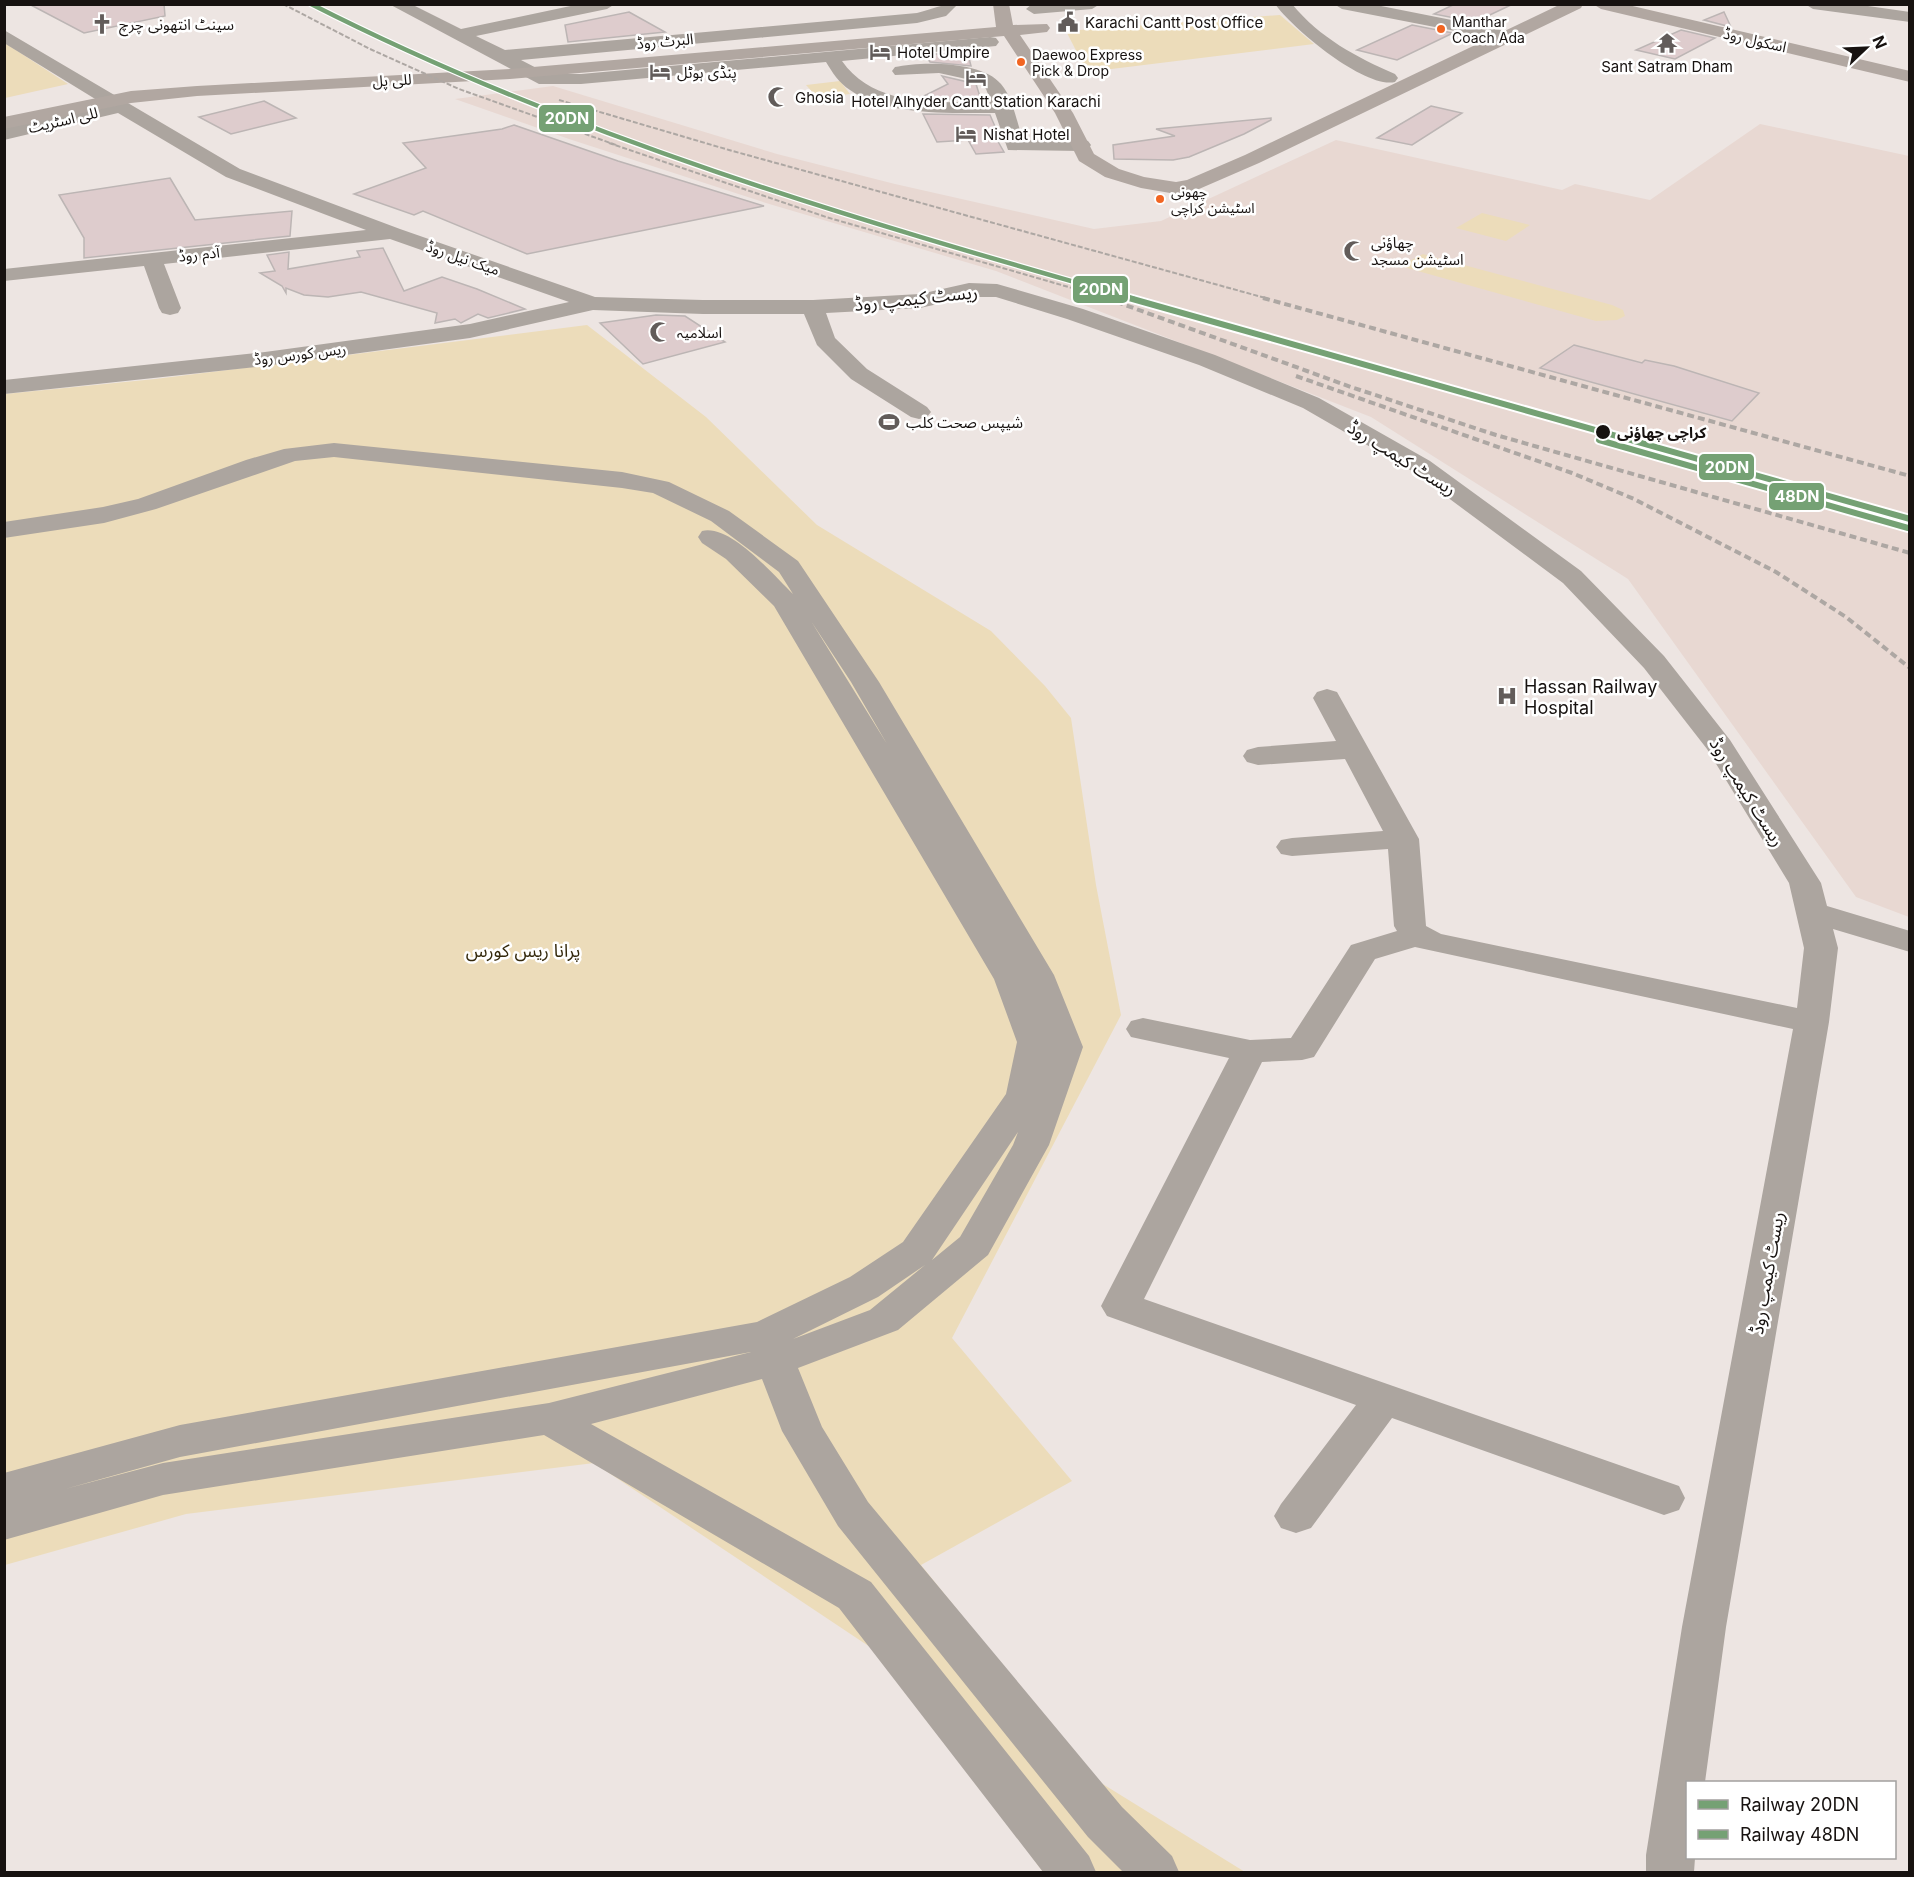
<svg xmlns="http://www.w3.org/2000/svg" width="1914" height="1877" font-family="Inter,'Noto Sans Arabic',sans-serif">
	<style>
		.built { fill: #e8d8d2 }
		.green { fill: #ecdcba }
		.building { fill: #decccd; stroke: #bcb5b4; stroke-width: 1.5 }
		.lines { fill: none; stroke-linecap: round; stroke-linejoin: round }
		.minor { fill: #aca59f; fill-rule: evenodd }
		.major { fill: #b1a7a1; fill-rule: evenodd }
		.rail-far1 { stroke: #ada7a3; stroke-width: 2; stroke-dasharray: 5 2; stroke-linecap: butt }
		.rail { stroke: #ada7a3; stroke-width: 4; stroke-dasharray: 7 4; stroke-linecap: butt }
		.rail-1-far1-casing { stroke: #fff; stroke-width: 7 }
		.rail-1-casing { stroke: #fff; stroke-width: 10 }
		.rail-2-casing { stroke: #fff; stroke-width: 10 }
		.rail-1-far1 { stroke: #75a174; stroke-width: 4.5 }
		.rail-1 { stroke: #75a174; stroke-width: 6 }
		.rail-2 { stroke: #75a174; stroke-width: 6 }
		.bus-dot { fill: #f26522; stroke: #fff; stroke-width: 2 }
		.stop-dot { fill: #171210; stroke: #fff; stroke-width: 2 }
		.labels { text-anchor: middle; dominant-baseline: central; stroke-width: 5; stroke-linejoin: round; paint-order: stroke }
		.far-bus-label { font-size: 14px; fill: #171210; stroke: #fff; text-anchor: start }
		.far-poi-label { font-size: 15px; fill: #171210; stroke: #fff; text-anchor: start }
		.far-street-label { font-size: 15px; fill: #171210; stroke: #fff }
		.far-stop-label { font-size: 15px; font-weight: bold; fill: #171210; stroke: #fff; text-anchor: start }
		.street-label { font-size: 18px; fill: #171210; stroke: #fff }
		.poi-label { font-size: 18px; fill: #171210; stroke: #fff; text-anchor: start }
		.park-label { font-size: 18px; fill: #34290c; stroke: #fff }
		.line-badge { stroke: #fff; stroke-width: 2 }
		.badge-label { font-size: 16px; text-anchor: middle; font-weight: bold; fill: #fff }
	</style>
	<rect width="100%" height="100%" fill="#ede5e2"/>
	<polygon class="built" points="553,86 777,154 895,184 1094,229 1161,221 1336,140 1562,190 1575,184 1650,200 1760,124 1909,156 1909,917 1856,897 1628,579 1371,417 996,271 766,203 569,139 455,99"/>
	<g class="green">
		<polygon points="1280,15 1314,44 1087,72 1066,31"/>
		<polygon points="5,43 68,84 5,98"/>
		<polygon points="840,81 850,94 818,98 806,85"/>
		<polygon points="1482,213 1530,225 1506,241 1456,228"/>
		<polygon points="1423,254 1612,305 1623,310 1625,316 1617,320 1596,321 1400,266"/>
		<polygon points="587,325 706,417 817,525 991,631 1045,686 1071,718 1096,885 1121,1015 952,1338 1072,1481 921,1565 1093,1778 1245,1872 1043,1872 888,1659 594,1463 186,1514 5,1565 5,394 155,379"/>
	</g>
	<g class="building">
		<polygon points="29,4 164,4 165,16 84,33"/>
		<polygon points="1455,4 1513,4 1475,22 1434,14"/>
		<polygon points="629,12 665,32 568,42 565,25"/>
		<polygon points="1724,12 1731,27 1704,20"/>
		<polygon points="1412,25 1453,33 1397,60 1357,50"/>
		<polygon points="1681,30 1715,38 1675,59 1636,50"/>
		<polygon points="936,54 968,54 971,66 930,62 925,55"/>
		<polygon points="942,76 976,84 981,100 920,98 948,84"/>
		<polygon points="264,101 296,118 231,134 199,117"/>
		<polygon points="1431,106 1462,113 1412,145 1377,138"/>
		<polygon points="923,114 990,115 1000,138 996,138 1004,152 976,154 968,140 937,142"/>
		<polygon points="1271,118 1271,120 1244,134 1189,157 1173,160 1114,159 1113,145 1175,136 1156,129"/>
		<polygon points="514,125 618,161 764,206 527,254 423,211 414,215 354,194 426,168 403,143 502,129"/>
		<polygon points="170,178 195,220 292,211 290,236 84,258 84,238 59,195"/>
		<polygon points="383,248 404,291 442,277 477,289 525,309 488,318 478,314 461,323 455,319 435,323 437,313 361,292 328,297 304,295 286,288 286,293 282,286 260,273 275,271 267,255 289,252 288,269 360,257 357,251"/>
		<polygon points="656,315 685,316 725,342 643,364 600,323"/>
		<polygon points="1574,345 1642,363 1645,360 1674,366 1759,393 1732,421 1540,368"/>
	</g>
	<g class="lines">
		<g class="minor">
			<path d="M 389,4 L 411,4 L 461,29 L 580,4 L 615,4 L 607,9 L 476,36 L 505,50 L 917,13 C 932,9 942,4 958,4 L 946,16 L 917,23 L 521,60 L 548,74 L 581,74 L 990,37 L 996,38 L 999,42 L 996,46 L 842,61 C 875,108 939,102 991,102 L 986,89 L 980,82 L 939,73 L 895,75 L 892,71 L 895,67 C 921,61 983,61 1001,84 C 1013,98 1017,123 1023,140 L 1081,139 L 1088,141 L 1091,145 L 1088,149 L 1081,151 L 1008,150 L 995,113 C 951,113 886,116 850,90 C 839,83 832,72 826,62 L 581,84 L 539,84 Z"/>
			<polygon points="1100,4 1092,9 1034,14 1026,9 1032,4"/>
			<path d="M 1275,4 L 1292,4 C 1320,38 1356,57 1395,74 L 1398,78 L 1395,82 C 1365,89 1293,29 1275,4 Z"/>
			<polygon points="1334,4 1371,4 1507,31 1513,32 1516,36 1513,40 1507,41 1342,9"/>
			<polygon points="1805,4 1854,4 1910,12 1910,22 1813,9"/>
			<polygon points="4,30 240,169 400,229 595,297 703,300 813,300 920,294 969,283 997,284 1083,309 1215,355 1319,398 1430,461 1581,571 1664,656 1730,740 1821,883 1827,906 1910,931 1910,952 1833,929 1838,948 1829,1022 1726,1627 1705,1782 1688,1782 1688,1858 1695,1858 1694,1872 1646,1872 1646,1855 1682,1627 1793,1029 1415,947 1375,959 1314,1057 1302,1060 1262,1062 1144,1299 1679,1486 1685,1498 1679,1510 1664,1515 1392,1418 1311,1528 1296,1533 1281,1528 1274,1516 1281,1504 1356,1405 1107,1316 1101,1306 1229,1058 1131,1037 1126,1029 1131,1021 1143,1018 1250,1040 1291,1038 1351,945 1397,931 1394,926 1388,849 1292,856 1281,854 1276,847 1281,840 1292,838 1383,831 1345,759 1258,765 1247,762 1243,756 1247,750 1258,747 1336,741 1313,698 1317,692 1327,689 1337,692 1419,839 1426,926 1441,934 1797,1008 1804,948 1789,883 1707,749 1644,668 1563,583 1412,471 1303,408 1199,365 1067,319 996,297 969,297 920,308 826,313 835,338 867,369 927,407 931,412 927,417 919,419 911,417 851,379 817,345 804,314 703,314 593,310 470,338 265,366 4,394 4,380 265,352 470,324 569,302 390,239 164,264 181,308 178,313 170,315 162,313 159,308 144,266 4,281 4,269 366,230 226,177 118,113 4,140 4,128 105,105 4,43"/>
			<path d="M 334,443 L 622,472 L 669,482 L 729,511 L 798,561 L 879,682 L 1054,975 L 1083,1047 L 1049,1145 L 988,1255 L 898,1330 L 798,1368 L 822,1427 L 868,1502 L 1122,1807 L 1172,1856 L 1179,1872 L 1123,1872 L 1088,1837 L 838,1526 L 782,1431 L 762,1379 L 591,1424 L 871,1582 L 1089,1856 L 1096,1872 L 1043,1872 L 839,1608 L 544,1435 L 163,1495 L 4,1540 L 4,1473 L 180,1425 L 757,1322 L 850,1277 L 903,1242 L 1006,1094 L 1017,1042 L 994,979 L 774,606 L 726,559 L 702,543 L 698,537 L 702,531 C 731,524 773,575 793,594 L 779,572 L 711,521 L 653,493 L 622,488 L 334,457 L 295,461 L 156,509 L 104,523 L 4,538 L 4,522 L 103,507 L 138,499 L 246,460 L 284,449 ZM 811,621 L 851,682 L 887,744 ZM 1018,1132 L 1013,1145 L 960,1237 L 932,1260 ZM 925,1265 L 870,1310 L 793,1339 L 878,1297 ZM 751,1352 L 549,1403 L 163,1463 L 65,1489 L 180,1457 Z"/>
		</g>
		<g class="major">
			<polygon points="993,4 1009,4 1013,25 1047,24 1050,28 1047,32 1020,35 1073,113 1094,154 1119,169 1144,177 1176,182 1187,180 1245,155 1561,4 1583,4 1581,8 1259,163 1199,189 1176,194 1141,188 1105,177 1079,161 1055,113 1004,36 510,79 197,96 131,103 4,129 4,117 131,91 197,86 510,69 996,27"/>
			<polygon points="1593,4 1624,4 1910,71 1910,82 1601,9"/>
		</g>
		<g class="rail-far1">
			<polyline points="283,4 370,49 459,89 616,145"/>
			<polyline points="559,100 729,150 1269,299"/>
			<polyline points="609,143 826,217 1110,299"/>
		</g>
		<g class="rail">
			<polyline points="1106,298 1351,387 1496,435 1910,553"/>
			<polyline points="1263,298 1910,476"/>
			<polyline points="1296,376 1572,473 1634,499 1776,572 1846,617 1910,668"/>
		</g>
		<g class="rail-1-far1-casing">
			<path id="rail-1-far1" d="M 311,4 C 572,137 853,219 1134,299"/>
		</g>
		<g class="rail-1-casing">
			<polyline id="rail-1" points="1129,298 1910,519"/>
		</g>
		<g class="rail-2-casing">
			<polyline id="rail-2" points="1599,440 1908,528"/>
		</g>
		<use href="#rail-1-far1" class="rail-1-far1"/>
		<use href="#rail-1" class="rail-1"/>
		<use href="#rail-2" class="rail-2"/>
	</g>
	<defs>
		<g id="civic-bare" transform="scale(1.62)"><path d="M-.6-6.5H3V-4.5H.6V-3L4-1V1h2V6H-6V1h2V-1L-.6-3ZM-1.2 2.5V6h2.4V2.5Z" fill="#625c5a" stroke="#fff" stroke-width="2.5" paint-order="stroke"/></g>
		<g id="church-bare" transform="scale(1.62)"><path d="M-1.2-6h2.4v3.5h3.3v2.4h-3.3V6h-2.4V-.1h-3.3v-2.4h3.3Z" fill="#625c5a" stroke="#fff" stroke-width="2.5" paint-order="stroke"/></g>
		<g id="temple-bare" transform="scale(1.62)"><path d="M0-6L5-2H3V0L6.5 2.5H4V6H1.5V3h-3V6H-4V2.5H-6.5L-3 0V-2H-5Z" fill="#625c5a" stroke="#fff" stroke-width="2.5" paint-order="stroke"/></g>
		<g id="hotel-bare" transform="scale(1.62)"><path d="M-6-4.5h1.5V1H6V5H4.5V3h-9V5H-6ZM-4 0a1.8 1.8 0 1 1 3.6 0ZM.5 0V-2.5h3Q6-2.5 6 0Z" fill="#625c5a" stroke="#fff" stroke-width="2.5" paint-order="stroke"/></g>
		<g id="mosque-bare" transform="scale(1.62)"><path d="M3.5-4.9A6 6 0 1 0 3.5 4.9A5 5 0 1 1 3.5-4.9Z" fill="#625c5a" stroke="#fff" stroke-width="2.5" paint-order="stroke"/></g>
		<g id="stadium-bare" transform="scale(1.62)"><path d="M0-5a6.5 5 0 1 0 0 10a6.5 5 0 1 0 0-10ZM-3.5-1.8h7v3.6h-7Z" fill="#625c5a" stroke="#fff" stroke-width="2.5" paint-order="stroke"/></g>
		<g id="hospital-bare" transform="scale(1.62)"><path d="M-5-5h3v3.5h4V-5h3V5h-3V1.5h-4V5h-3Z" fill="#625c5a" stroke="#fff" stroke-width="2.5" paint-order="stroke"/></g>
	</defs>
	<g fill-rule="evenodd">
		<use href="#civic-bare" x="1068" y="22"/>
		<use href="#church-bare" x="102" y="24"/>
		<use href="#temple-bare" x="1667" y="43"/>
		<use href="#hotel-bare" x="880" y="52"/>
		<use href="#hotel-bare" x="660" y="72"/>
		<use href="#hotel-bare" x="976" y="78"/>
		<use href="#mosque-bare" x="778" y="97"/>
		<use href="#hotel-bare" x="966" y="134"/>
		<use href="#mosque-bare" x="1354" y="251"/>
		<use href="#mosque-bare" x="660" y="332"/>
		<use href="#stadium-bare" x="889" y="422"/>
		<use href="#hospital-bare" x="1507" y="696"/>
	</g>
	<g class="bus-dot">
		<circle cx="1441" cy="29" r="5"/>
		<circle cx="1021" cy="62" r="5"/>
		<circle cx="1160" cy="199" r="5"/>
	</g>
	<circle class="stop-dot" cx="1603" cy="432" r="8"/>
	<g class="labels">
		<g class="far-bus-label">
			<text x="1452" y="21">Manthar<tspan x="1452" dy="16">Coach Ada</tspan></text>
			<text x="1032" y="54">Daewoo Express<tspan x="1032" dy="16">Pick &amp; Drop</tspan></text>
			<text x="1171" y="191">چھونی<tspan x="1171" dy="16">اسٹیشن کراچی</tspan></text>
		</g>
		<g class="far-poi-label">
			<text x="1085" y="22">Karachi Cantt Post Office</text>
			<text x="119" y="24">سینٹ انتھونی چرچ</text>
			<text x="897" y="52">Hotel Umpire</text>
			<text x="1667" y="66" text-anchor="middle">Sant Satram Dham</text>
			<text x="677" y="72">پنڈی ہوٹل</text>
			<text x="795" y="97">Ghosia</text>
			<text x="976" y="101" text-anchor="middle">Hotel Alhyder Cantt Station Karachi</text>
			<text x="983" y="134">Nishat Hotel</text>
			<text x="1371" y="242">چھاؤنی<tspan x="1371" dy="17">اسٹیشن مسجد</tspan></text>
			<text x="677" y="332">اسلامیہ</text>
			<text x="906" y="422">شیپس صحت کلب</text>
		</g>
		<g class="far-street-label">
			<text transform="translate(1755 40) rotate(13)">اسکول روڈ</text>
			<text transform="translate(665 41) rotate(-5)">البرٹ روڈ</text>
			<text transform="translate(392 80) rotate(-3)">للی پل</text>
			<text transform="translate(63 120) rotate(-13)">للی اسٹریٹ</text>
			<text transform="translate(199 254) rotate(-6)">آدم روڈ</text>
			<text transform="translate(463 258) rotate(19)">میک نیل روڈ</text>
			<text transform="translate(300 354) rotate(-7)">ریس کورس روڈ</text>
		</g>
		<g class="far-stop-label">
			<text x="1617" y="432">کراچی چھاؤنی</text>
		</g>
		<g class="street-label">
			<text transform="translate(916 298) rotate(-6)">ریسٹ کیمپ روڈ</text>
			<text transform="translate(1402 458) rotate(32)">ریسٹ کیمپ روڈ</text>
			<text transform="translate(1747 792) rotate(58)">ریسٹ کیمپ روڈ</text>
			<text transform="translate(1767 1273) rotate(-80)">ریسٹ کیمپ روڈ</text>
		</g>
		<g class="poi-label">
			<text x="1524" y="686">Hassan Railway<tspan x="1524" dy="21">Hospital</tspan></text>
		</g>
		<g class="park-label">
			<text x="523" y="950">پرانا ریس کورس</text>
		</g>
	</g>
	<g class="line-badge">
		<rect x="538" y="104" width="57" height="29" rx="6" fill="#75a174"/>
		<rect x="1072" y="275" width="57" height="29" rx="6" fill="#75a174"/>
		<rect x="1698" y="453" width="57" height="28" rx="6" fill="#75a174"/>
		<rect x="1768" y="482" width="57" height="29" rx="6" fill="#75a174"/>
	</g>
	<g class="badge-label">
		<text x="567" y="124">20DN</text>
		<text x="1101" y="295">20DN</text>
		<text x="1727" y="473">20DN</text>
		<text x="1797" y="502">48DN</text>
	</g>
	<rect width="1914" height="1877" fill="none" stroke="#171210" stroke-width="12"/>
	<rect x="1686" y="1781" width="210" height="78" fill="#ffffff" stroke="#a2a09f" stroke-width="1.5"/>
	<rect x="1698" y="1800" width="30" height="9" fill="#75a174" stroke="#a2a09f" stroke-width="1.5"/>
	<text x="1740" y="1811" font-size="18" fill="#171210">Railway 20DN</text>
	<rect x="1698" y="1830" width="30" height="9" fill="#75a174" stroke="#a2a09f" stroke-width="1.5"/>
	<text x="1740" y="1841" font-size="18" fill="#171210">Railway 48DN</text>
	<g transform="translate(1866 48) rotate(67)" stroke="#ffffff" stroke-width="4.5" paint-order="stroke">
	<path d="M0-4.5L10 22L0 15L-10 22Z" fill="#171210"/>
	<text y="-9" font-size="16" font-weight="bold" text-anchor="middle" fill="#171210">N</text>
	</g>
</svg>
